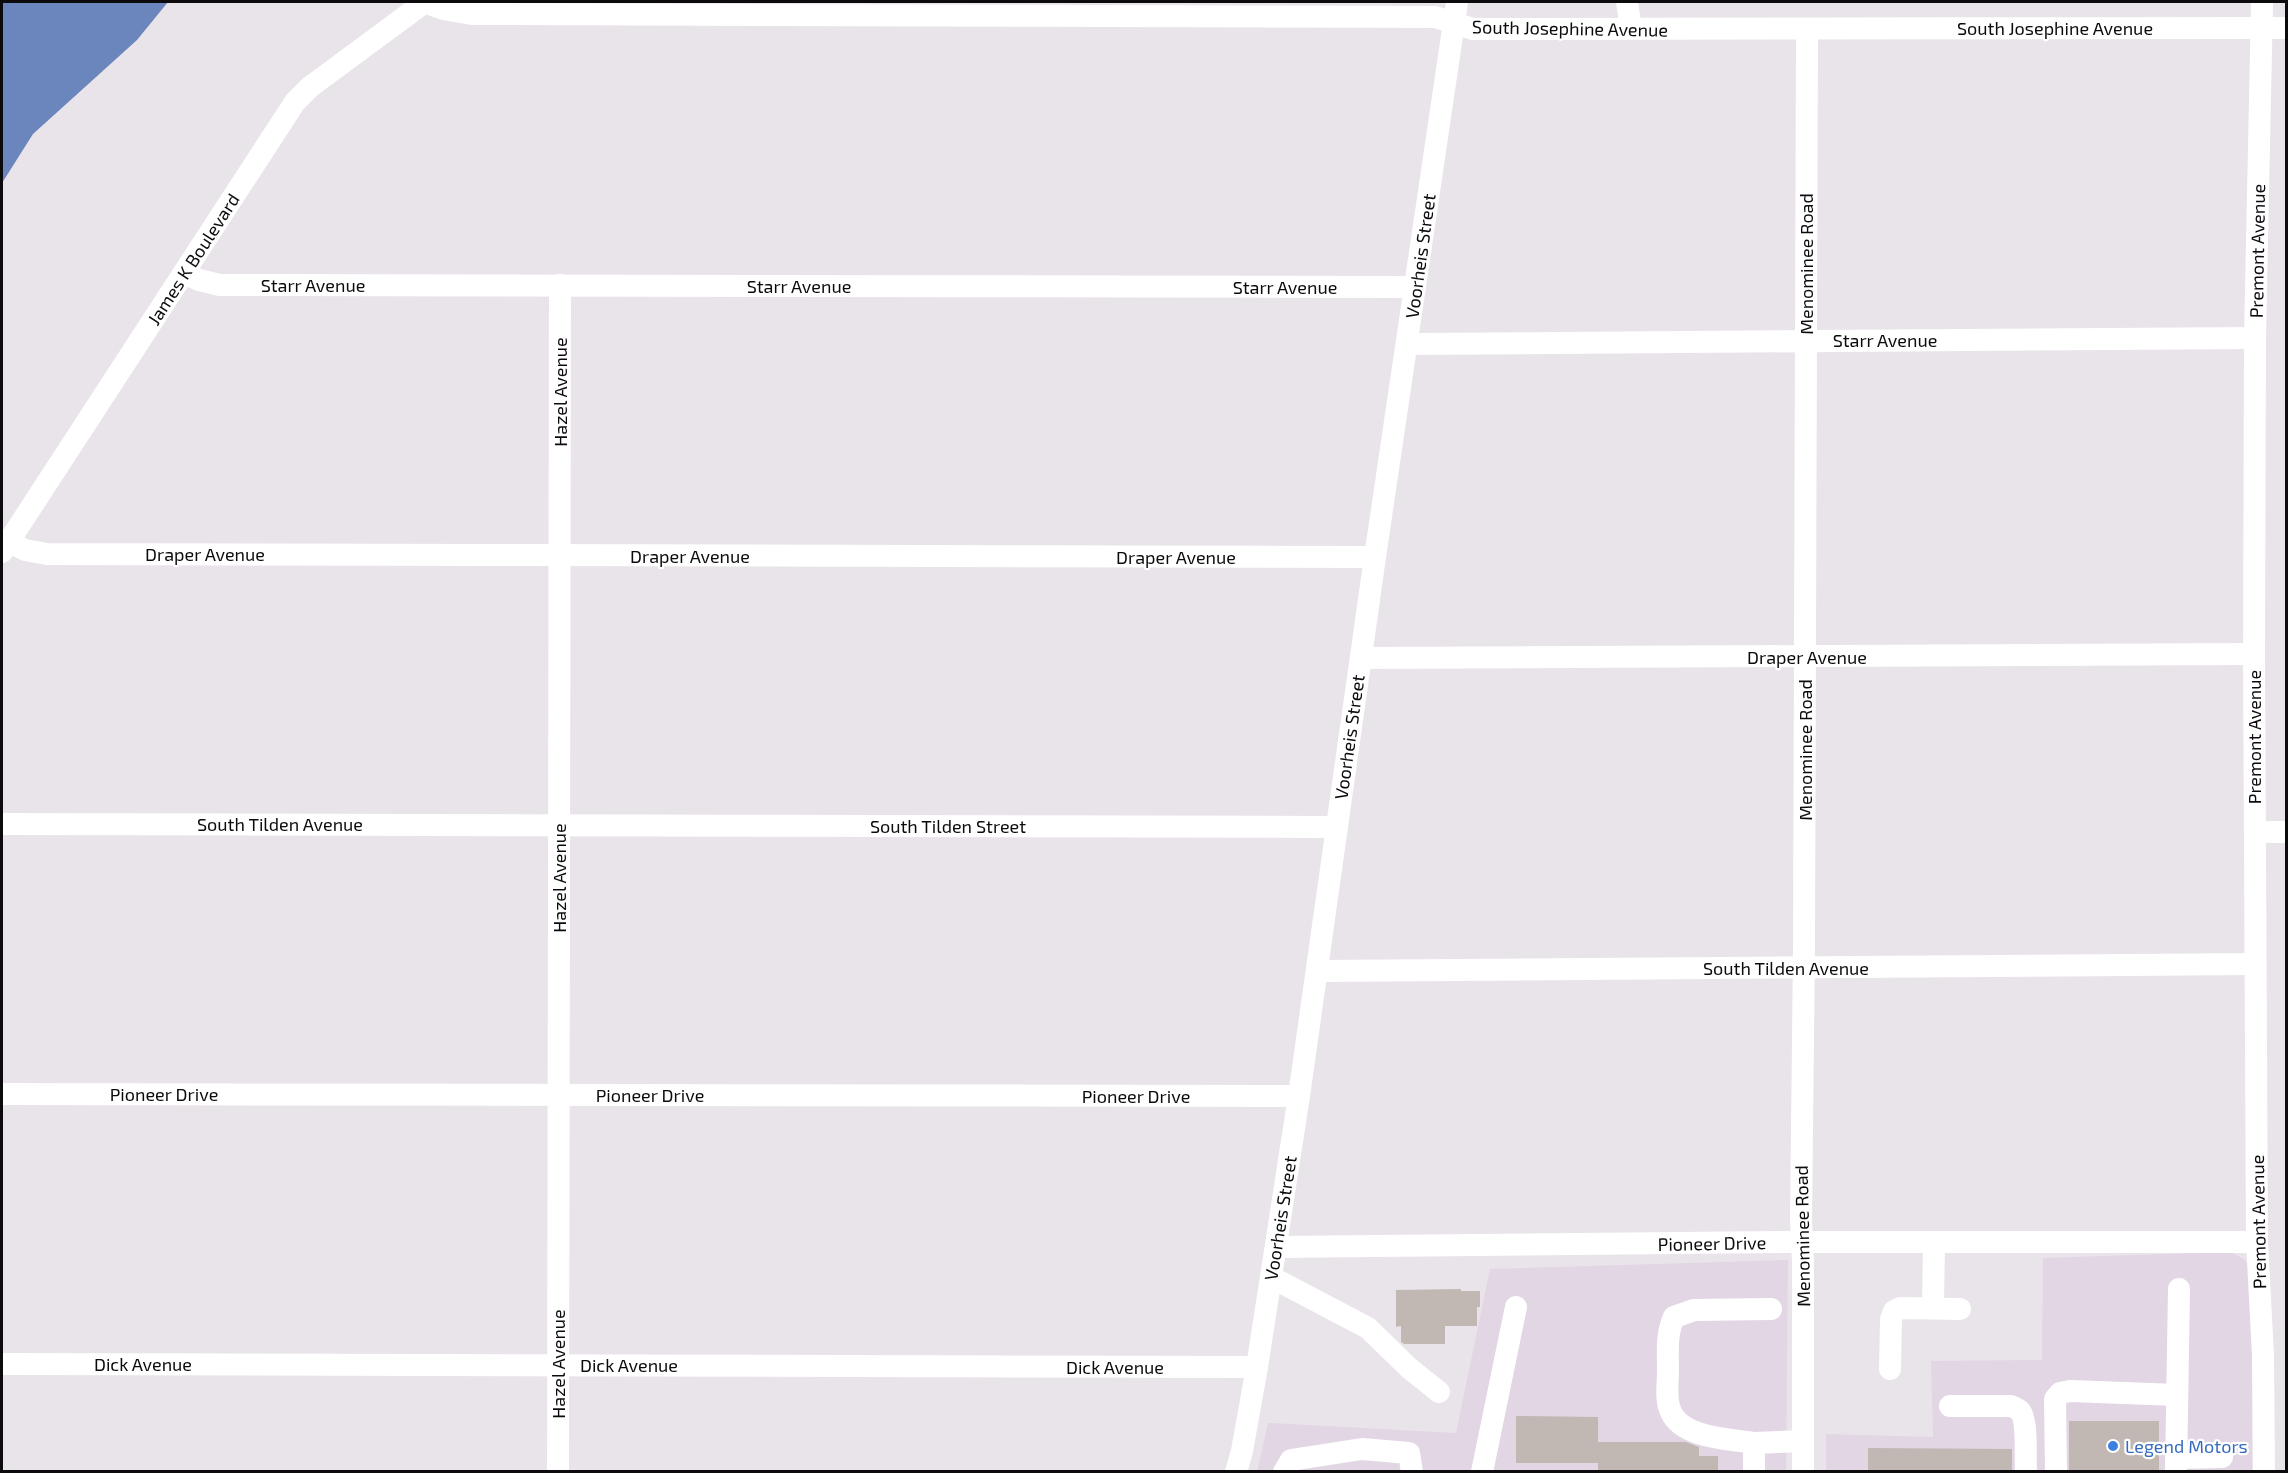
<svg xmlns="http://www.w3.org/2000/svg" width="2288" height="1473" font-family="'Exo 2',sans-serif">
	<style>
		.built { fill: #e2d6e4 }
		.water { fill: #6b86bc }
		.building { fill: #c1b8b4 }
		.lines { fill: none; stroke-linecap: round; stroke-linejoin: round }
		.minor { stroke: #fff; stroke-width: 22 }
		.shop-dot { fill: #3f7fe0; stroke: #fff; stroke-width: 2 }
		.labels { text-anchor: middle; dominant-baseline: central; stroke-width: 4.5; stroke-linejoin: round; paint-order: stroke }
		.street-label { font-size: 18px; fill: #0c0a0d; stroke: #fff }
		.shop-label { font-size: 18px; fill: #366cbe; stroke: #fff; text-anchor: start }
	</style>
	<rect width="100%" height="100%" fill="#e9e3ea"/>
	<g class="built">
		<polygon points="2231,1252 2244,1259 2252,1270 2252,1471 1826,1472 1826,1434 1933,1437 1931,1361 2042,1360 2043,1258"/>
		<polygon points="1788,1260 1786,1471 1257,1472 1268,1423 1456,1433 1490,1269"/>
	</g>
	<polygon class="water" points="2,2 168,2 137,40 33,134 2,183"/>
	<g class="building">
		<polygon points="1461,1289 1461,1291 1480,1291 1480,1307 1477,1307 1477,1326 1445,1326 1445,1344 1404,1344 1401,1342 1401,1326 1396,1327 1396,1290"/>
		<polygon points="1516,1416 1598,1417 1598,1442 1686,1442 1699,1447 1699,1456 1718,1456 1718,1472 1598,1472 1598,1463 1516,1463"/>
		<rect x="2069" y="1421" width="90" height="51"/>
		<polygon points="1868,1448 2012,1449 2012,1472 1868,1472"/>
	</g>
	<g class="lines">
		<g class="minor">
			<polyline points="424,2 443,9 472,14 1435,17 1473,29 2286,28"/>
			<polyline points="1627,2 1631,29"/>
			<polyline points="2262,2 2255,338 2254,654 2257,1242 2263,1355 2264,1472"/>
			<polyline points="184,273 199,280 220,285 1415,287"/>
			<polyline points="1407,344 2255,338"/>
			<polyline points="9,542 25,550 47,554 1375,557"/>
			<polyline points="2,552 295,102 310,87 425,2"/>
			<polyline points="1361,658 2254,654"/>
			<polyline points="2,824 1337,827"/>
			<polyline points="2255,832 2286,832"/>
			<polyline points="1317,971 2255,964"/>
			<polyline points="2,1094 1299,1096"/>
			<polyline points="1276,1247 1783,1242 2257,1242"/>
			<polyline points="1271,1277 1368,1328 1409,1368 1439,1392"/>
			<polyline points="1933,1308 1934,1242"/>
			<polyline points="2,1364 1257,1367"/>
			<polyline points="1890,1369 1891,1319 1894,1311 1900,1308 1960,1309"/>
			<path d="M 1950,1406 L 2011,1406 C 2015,1408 2017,1408 2020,1411 C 2028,1420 2025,1459 2026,1472"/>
			<path d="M 1754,1443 C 1729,1439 1682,1438 1671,1412 C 1665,1400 1668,1384 1668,1371 C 1668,1352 1666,1334 1674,1317 L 1694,1310 L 1771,1309"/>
			<polyline points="2176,1458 2222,1457"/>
			<polyline points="558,1472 560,285"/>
			<polyline points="1236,1472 1242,1451 1257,1367 1299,1096 1375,557 1457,2"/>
			<polyline points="1284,1472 1291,1460 1362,1449 1409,1453 1412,1472"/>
			<polyline points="1482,1472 1516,1307"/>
			<polyline points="1754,1472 1754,1443 1803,1441"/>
			<polyline points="1803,1472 1803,1262 1801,1220 1804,949 1807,29"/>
			<polyline points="2056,1472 2055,1399 2060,1393 2070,1391 2177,1395"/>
			<polyline points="2176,1472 2179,1289"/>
		</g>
	</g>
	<circle class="shop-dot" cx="2113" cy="1446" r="6"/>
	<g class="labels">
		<g class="street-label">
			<text transform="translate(1570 28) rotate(1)">South Josephine Avenue</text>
			<text x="2055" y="28">South Josephine Avenue</text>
			<text transform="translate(2257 251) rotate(-89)">Premont Avenue</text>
			<text transform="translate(1420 256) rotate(-82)">Voorheis Street</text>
			<text transform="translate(193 259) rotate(-57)">James K Boulevard</text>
			<text transform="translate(1806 264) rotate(-90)">Menominee Road</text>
			<text x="313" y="285">Starr Avenue</text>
			<text x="799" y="286">Starr Avenue</text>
			<text x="1285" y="287">Starr Avenue</text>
			<text x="1885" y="340">Starr Avenue</text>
			<text transform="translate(560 392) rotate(-90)">Hazel Avenue</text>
			<text x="205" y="554">Draper Avenue</text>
			<text x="690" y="556">Draper Avenue</text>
			<text x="1176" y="557">Draper Avenue</text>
			<text x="1807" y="657">Draper Avenue</text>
			<text transform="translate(1349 737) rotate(-82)">Voorheis Street</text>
			<text transform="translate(2254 737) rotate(-90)">Premont Avenue</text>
			<text transform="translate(1805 750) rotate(-90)">Menominee Road</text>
			<text x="280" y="824">South Tilden Avenue</text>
			<text x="948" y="826">South Tilden Street</text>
			<text transform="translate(559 878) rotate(-90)">Hazel Avenue</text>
			<text x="1786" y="968">South Tilden Avenue</text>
			<text x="164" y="1094">Pioneer Drive</text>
			<text x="650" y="1095">Pioneer Drive</text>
			<text x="1136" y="1096">Pioneer Drive</text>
			<text transform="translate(1280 1218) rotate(-81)">Voorheis Street</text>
			<text transform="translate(2258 1222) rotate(-91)">Premont Avenue</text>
			<text transform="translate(1802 1236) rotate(-91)">Menominee Road</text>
			<text transform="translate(1712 1243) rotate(-1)">Pioneer Drive</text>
			<text x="143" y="1364">Dick Avenue</text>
			<text transform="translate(558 1364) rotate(-90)">Hazel Avenue</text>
			<text x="629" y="1365">Dick Avenue</text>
			<text x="1115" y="1367">Dick Avenue</text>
		</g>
		<g class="shop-label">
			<text x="2125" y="1446">Legend Motors</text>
		</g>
	</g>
	<rect width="2288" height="1473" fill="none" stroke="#0c0a0d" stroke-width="6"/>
</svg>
